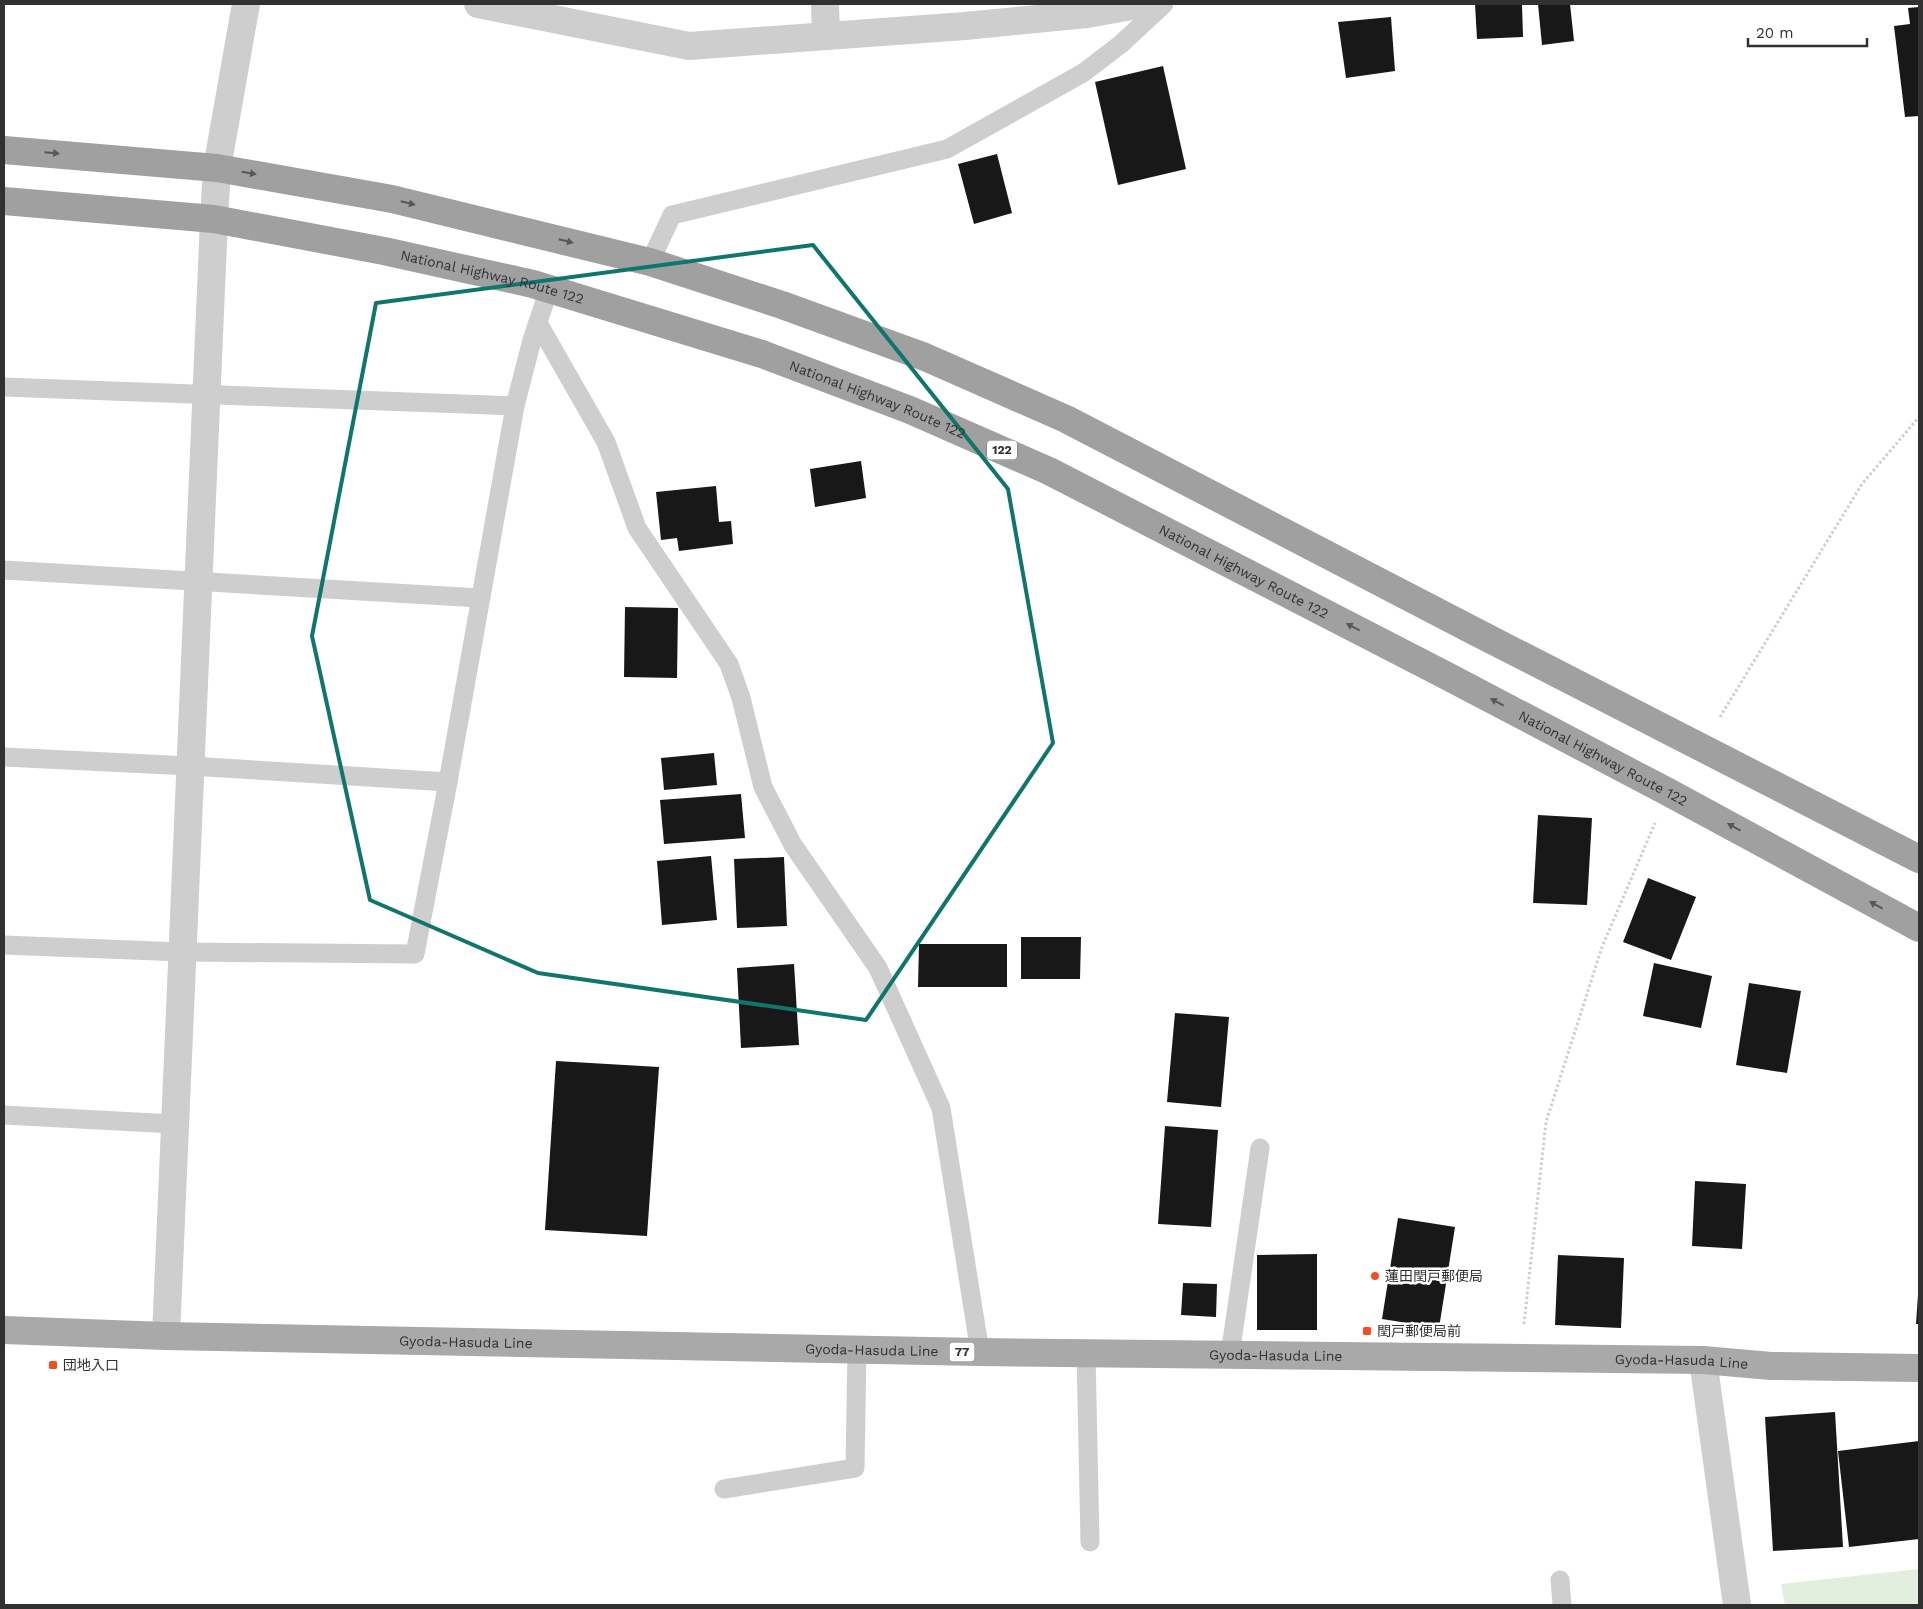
<svg xmlns="http://www.w3.org/2000/svg" width="1923" height="1609" font-family="'Work Sans','Noto Sans JP',sans-serif">
	<style>
		.green { fill: #e3efde }
		.building { fill: #181818 }
		.lines { fill: none; stroke-linecap: round; stroke-linejoin: round }
		.path { stroke: #cecece; stroke-width: 3; stroke-dasharray: 2.5 2.5; stroke-linecap: butt }
		.service { stroke: #cecece; stroke-width: 19 }
		.minor { stroke: #cecece; stroke-width: 28 }
		.tertiary { stroke: #cecece; stroke-width: 28 }
		.primary { stroke: #a9a9a9; stroke-width: 28 }
		.trunk { stroke: #a0a0a0; stroke-width: 28 }
		.oneway { fill: #585858 }
		.marked { fill: none; stroke: #0f766e; stroke-width: 4; stroke-linejoin: round }
		.poi-dot { fill: #f74d24; stroke: #fff; stroke-width: 2 }
		.labels { text-anchor: middle; dominant-baseline: central; stroke-width: 5; stroke-linejoin: round; paint-order: stroke }
		.shield { fill: #fff; stroke: #6f6f6f; stroke-width: 1 }
		.shield-label { font-size: 12px; font-weight: bold; fill: #313131 }
		.street-label { font-size: 14px; fill: #313131; stroke: #fff }
		.poi-label { font-size: 14px; fill: #313131; stroke: #fff; text-anchor: start }
	</style>
	<rect width="100%" height="100%" fill="#fff"/>
	<polygon class="green" points="1919,1569 1919,1605 1785,1605 1781,1584"/>
	<g class="building">
		<polygon points="1475,4 1522,4 1523,37 1477,39"/>
		<polygon points="1538,4 1570,4 1574,41 1542,45"/>
		<polygon points="1919,7 1919,116 1905,117 1894,26 1910,24 1908,8"/>
		<polygon points="1391,17 1395,71 1346,78 1338,22"/>
		<polygon points="1163,66 1186,169 1118,185 1095,82"/>
		<polygon points="997,154 1012,213 974,224 958,164"/>
		<polygon points="861,461 866,498 815,507 810,469"/>
		<polygon points="716,486 719,522 731,521 733,544 679,551 677,538 661,540 656,492"/>
		<polygon points="625,607 678,608 677,678 624,677"/>
		<polygon points="714,753 717,785 664,790 661,758"/>
		<polygon points="741,794 745,838 664,844 660,800"/>
		<polygon points="1538,815 1592,818 1587,905 1533,903"/>
		<polygon points="711,856 717,920 662,925 657,861"/>
		<polygon points="784,857 787,926 737,928 734,859"/>
		<polygon points="1648,878 1696,897 1671,960 1623,942"/>
		<polygon points="1021,937 1081,937 1080,979 1021,979"/>
		<polygon points="919,944 1007,944 1007,987 918,987"/>
		<polygon points="1654,963 1712,976 1701,1028 1643,1016"/>
		<polygon points="794,964 799,1045 741,1048 737,968"/>
		<polygon points="1749,983 1801,991 1787,1073 1736,1065"/>
		<polygon points="1175,1013 1229,1017 1221,1107 1167,1102"/>
		<polygon points="556,1061 659,1067 647,1236 545,1230"/>
		<polygon points="1165,1126 1218,1130 1211,1227 1158,1224"/>
		<polygon points="1695,1181 1746,1184 1742,1249 1692,1246"/>
		<polygon points="1398,1218 1455,1227 1439,1328 1382,1319"/>
		<polygon points="1317,1254 1317,1330 1257,1330 1257,1255"/>
		<polygon points="1558,1255 1624,1258 1621,1328 1555,1325"/>
		<polygon points="1183,1283 1217,1284 1216,1317 1181,1315"/>
		<polygon points="1918,1295 1919,1295 1919,1324 1916,1324"/>
		<polygon points="1835,1412 1843,1547 1773,1551 1765,1417"/>
		<polygon points="1919,1441 1919,1539 1849,1547 1838,1451"/>
	</g>
	<g class="lines">
		<g class="path">
			<polyline points="1720,717 1862,484 1919,417"/>
			<polyline points="1524,1324 1546,1122 1602,947 1655,823"/>
		</g>
		<g class="service">
			<polyline points="650,262 672,215 947,149 1083,73 1121,44 1164,4"/>
			<polyline points="538,323 606,442 637,528 729,664 741,698 763,787 793,845 878,968 941,1108 980,1352"/>
			<polyline points="4,387 515,406"/>
			<polyline points="4,570 480,598"/>
			<polyline points="4,757 190,766 448,782"/>
			<polyline points="4,945 182,952 415,954 448,782 515,406 532,340 549,289"/>
			<polyline points="4,1115 174,1124"/>
			<polyline points="1086,1353 1090,1542"/>
			<polyline points="1230,1355 1260,1148"/>
			<polyline points="724,1489 855,1468 857,1349"/>
			<polyline points="1560,1580 1562,1605"/>
		</g>
		<g class="minor">
			<polyline points="478,4 689,46 965,26 1087,14 1143,4"/>
			<polyline points="825,4 826,35"/>
			<polyline points="166,1336 214,219 217,168 246,4"/>
		</g>
		<polyline class="tertiary" points="1703,1360 1737,1605"/>
		<path class="primary" id="s1" d="M 4,1330 L 166,1336 L 980,1352 L 1703,1360 L 1771,1366 L 1919,1368"/>
		<g class="trunk">
			<polyline points="4,150 217,168 392,199 650,262 782,305 925,357 1066,419 1476,632 1919,859"/>
			<path id="s2" d="M 4,201 L 214,219 L 384,251 L 533,284 L 762,354 L 910,410 L 1049,471 L 1447,676 L 1668,792 L 1919,928"/>
		</g>
	</g>
	<defs><path id="oneway-solid" d="M-6-.8H1V-3.2L6.5 0L1 3.2V.8H-6Z" transform="scale(1.25)"/></defs>
	<g class="oneway">
		<use href="#oneway-solid" transform="translate(52 153) rotate(5)"/>
		<use href="#oneway-solid" transform="translate(249 173) rotate(10)"/>
		<use href="#oneway-solid" transform="translate(408 203) rotate(14)"/>
		<use href="#oneway-solid" transform="translate(566 241) rotate(14)"/>
		<use href="#oneway-solid" transform="translate(1353 627) rotate(-153)"/>
		<use href="#oneway-solid" transform="translate(1497 702) rotate(-152)"/>
		<use href="#oneway-solid" transform="translate(1734 827) rotate(-151)"/>
		<use href="#oneway-solid" transform="translate(1876 905) rotate(-151)"/>
	</g>
	<path class="marked" d="M 813,245 L 1008,489 L 1053,743 L 866,1020 L 538,973 L 370,900 L 312,636 L 376,303 Z"/>
	<g class="poi-dot">
		<circle cx="1375" cy="1276" r="5"/>
		<rect x="1362" y="1326" width="10" height="10" rx="2.5"/>
		<rect x="48" y="1360" width="10" height="10" rx="2.5"/>
	</g>
	<g class="labels">
		<g class="shield">
			<rect x="987" y="440.5" width="30" height="19" rx="4"/>
			<rect x="949.5" y="1342.5" width="25" height="19" rx="4"/>
		</g>
		<g class="shield-label">
			<text x="1002" y="450">122</text>
			<text x="962" y="1352">77</text>
		</g>
		<g class="street-label">
			<text stroke="none"><textPath href="#s2" startOffset="495">National Highway Route 122</textPath></text>
			<text stroke="none"><textPath href="#s2" startOffset="900">National Highway Route 122</textPath></text>
			<text stroke="none"><textPath href="#s2" startOffset="1305">National Highway Route 122</textPath></text>
			<text stroke="none"><textPath href="#s2" startOffset="1710">National Highway Route 122</textPath></text>
			<text stroke="none"><textPath href="#s1" startOffset="462">Gyoda-Hasuda Line</textPath></text>
			<text stroke="none"><textPath href="#s1" startOffset="868">Gyoda-Hasuda Line</textPath></text>
			<text stroke="none"><textPath href="#s1" startOffset="1272">Gyoda-Hasuda Line</textPath></text>
			<text stroke="none"><textPath href="#s1" startOffset="1678">Gyoda-Hasuda Line</textPath></text>
		</g>
		<g class="poi-label">
			<text x="1385" y="1276">蓮田閏戸郵便局</text>
			<text x="1377" y="1331">閏戸郵便局前</text>
			<text x="63" y="1365">団地入口</text>
		</g>
	</g>
	<rect width="1923" height="1609" fill="none" stroke="#313131" stroke-width="10"/>
	<path d="M1748 38v8h119v-8" fill="none" stroke="#313131" stroke-width="2.5"/>
	<text x="1756" y="38" font-size="15" fill="#313131" stroke="#ffffff" stroke-width="4" paint-order="stroke">20 m</text>
</svg>
